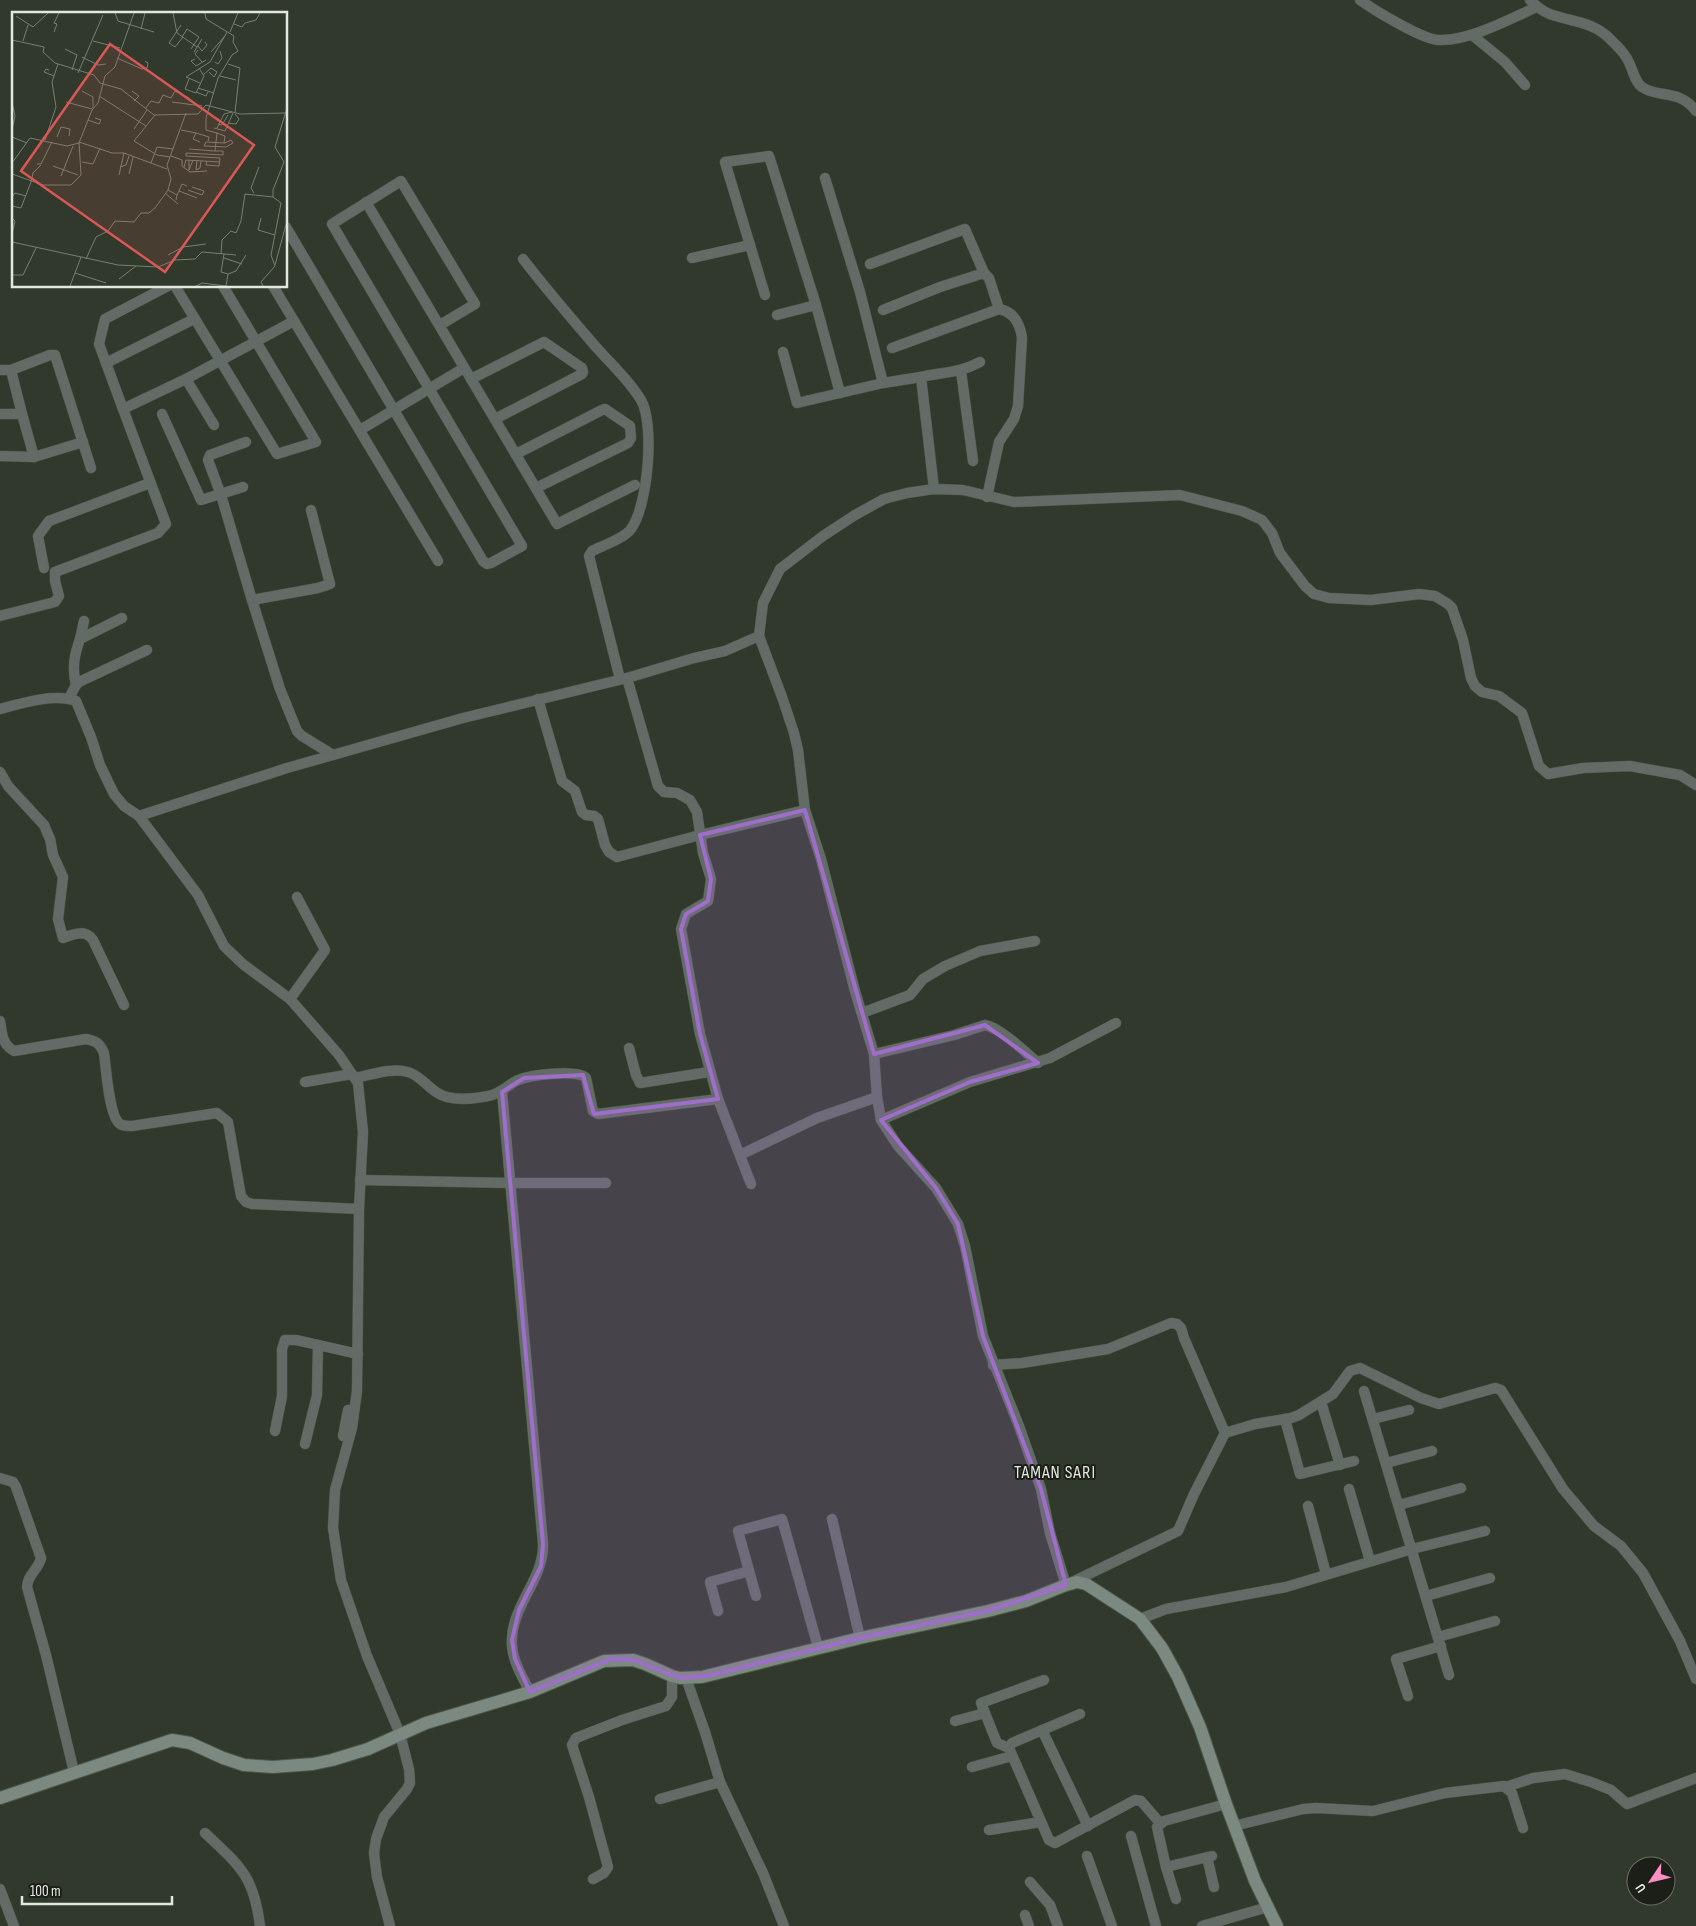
<svg xmlns="http://www.w3.org/2000/svg" width="1696" height="1926" font-family="'Sofia Sans Condensed',sans-serif">
	<style>
		.lines { fill: none; stroke-linecap: round; stroke-linejoin: round }
		.street-casing { stroke: #4c5548; stroke-width: 11 }
		.secondary-casing { stroke: #4c5548; stroke-width: 14 }
		.street { stroke: #636b67; stroke-width: 10 }
		.secondary { stroke: #7b8981; stroke-width: 12 }
		.marked { fill: #9f6eca; fill-opacity: 0.2; stroke: #9f6eca; stroke-width: 4; stroke-linejoin: round }
		.labels { text-anchor: middle; dominant-baseline: central; stroke-width: 4; stroke-linejoin: round; paint-order: stroke }
		.quarter-label { font-size: 18px; letter-spacing: 1px; fill: #e2e8df; stroke: #1b1f18 }
		.inset-road { fill: none; stroke: #777f73; stroke-width: 1 }
		.view { fill: #d95856; fill-opacity: 0.15; stroke: #d95856; stroke-width: 2.5 }
		.inset-edge { fill: none; stroke: #e2e8df; stroke-width: 2.5 }
	</style>
	<rect width="100%" height="100%" fill="#30392b"/>
	<g class="lines">
		<g class="street-casing">
			<g id="street">
				<path d="M 1360,0 C 1374,10 1423,40 1439,40 C 1470,41 1509,19 1537,7"/>
				<path d="M 1530,0 C 1537,7 1546,14 1556,16 C 1575,22 1593,23 1608,37 C 1614,43 1622,50 1626,57 C 1632,65 1634,82 1642,87 C 1659,99 1678,88 1696,111"/>
				<polyline points="1472,35 1505,62 1525,85"/>
				<polyline points="825,178 860,292 883,383"/>
				<polyline points="366,202 557,524 635,485"/>
				<polyline points="286,227 483,561 487,564 491,563 522,546 332,224 401,181 475,304 440,325"/>
				<polyline points="692,258 750,245"/>
				<path d="M 523,259 C 546,289 571,318 596,347 C 611,364 629,380 641,400 C 655,424 648,506 631,529 C 625,538 602,546 592,551 L 589,556 L 620,679"/>
				<polyline points="870,264 965,229 984,273"/>
				<polyline points="175,286 277,454 316,442 223,286"/>
				<polyline points="273,286 294,321"/>
				<polyline points="765,295 725,162 769,156 816,305"/>
				<polyline points="883,310 940,287 984,273 989,278 999,309"/>
				<polyline points="777,315 816,305 840,393"/>
				<path d="M 892,348 L 999,309 C 1014,312 1020,323 1022,338 L 1018,406 L 1014,419 L 999,442 L 987,497"/>
				<polyline points="783,352 797,403 883,383 921,377"/>
				<polyline points="106,363 194,319"/>
				<polyline points="0,370 11,370 50,355 55,355 91,468"/>
				<polyline points="11,370 22,414"/>
				<polyline points="961,371 973,461"/>
				<polyline points="186,379 214,425"/>
				<polyline points="471,379 544,342 582,368 583,372 582,374 495,419"/>
				<polyline points="123,409 99,344 105,319 168,286"/>
				<polyline points="0,414 22,414 34,457"/>
				<polyline points="162,414 201,500 243,487"/>
				<polyline points="360,430 464,368"/>
				<polyline points="246,442 210,455 208,460 221,495 252,600"/>
				<polyline points="516,454 602,410 605,409 630,426 631,438 628,443 536,488"/>
				<polyline points="0,456 34,457 83,442"/>
				<path d="M 934,489 L 921,377 C 943,372 960,373 980,362"/>
				<polyline points="311,510 330,584 318,588 252,600 280,689 297,731 302,736 333,755"/>
				<polyline points="44,568 38,536 49,521 150,483"/>
				<polyline points="0,616 55,602 59,596 55,581 55,572 158,533 166,524 123,409 186,379 294,321 438,561"/>
				<polyline points="759,636 782,697 794,733 798,750 805,810 821,859 855,991 874,1054 877,1097 881,1120 898,1146 936,1188 958,1224 965,1246 983,1336 1019,1426 1041,1489 1050,1533 1066,1585 1178,1531 1194,1494 1225,1433 1255,1424 1291,1418 1299,1415 1333,1394 1350,1371 1360,1368 1421,1398 1439,1404 1495,1388 1501,1390 1563,1489 1594,1526 1621,1546 1643,1573 1680,1641 1696,1679"/>
				<polyline points="80,639 84,621"/>
				<path d="M 76,685 C 72,668 74,656 80,639 L 122,618"/>
				<polyline points="69,698 76,685 79,682 147,650"/>
				<polyline points="538,699 562,781 575,791 582,812 586,815 594,816 598,819 605,845 609,852 617,857 700,835 805,810"/>
				<path d="M 0,709 C 22,703 55,693 76,701 L 91,737 L 100,765 L 114,794 L 124,806 L 139,816 L 198,895 L 224,946 L 244,965 L 290,999 L 339,1055 L 358,1083 L 363,1132 L 359,1209 L 357,1391 L 352,1428 L 335,1490 L 333,1528 L 341,1580 L 367,1656 L 400,1734 L 409,1769 L 410,1783 L 407,1789 L 384,1817 L 376,1839 L 374,1853 L 377,1877 L 390,1926"/>
				<path d="M 0,772 L 8,786 L 44,825 L 50,839 L 53,855 L 63,877 L 58,919 L 63,938 C 75,934 85,929 93,940 L 124,1005"/>
				<polyline points="139,816 287,768 463,718 627,678 694,658 725,651 759,636 763,603 780,569 823,536 855,515 884,499 907,493 934,489 963,490 1014,502 1180,495 1242,511 1262,520 1272,533 1280,553 1305,586 1314,594 1329,598 1371,600 1419,594 1435,596 1448,604 1452,608 1463,640 1471,678 1475,686 1482,692 1499,696 1522,713 1539,766 1548,774 1583,768 1630,766 1680,775 1696,785"/>
				<polyline points="290,999 325,950 297,897"/>
				<polyline points="862,1013 910,995 923,979 945,966 980,951 1035,941"/>
				<path d="M 0,1021 C 2,1034 2,1044 14,1051 L 86,1039 C 97,1041 100,1044 104,1053 C 106,1067 109,1117 120,1124 C 123,1126 128,1126 132,1126 L 217,1113 L 228,1122 L 241,1196 L 246,1202 L 252,1204 L 359,1209"/>
				<polyline points="629,1048 636,1075 640,1083 709,1072"/>
				<path d="M 874,1054 L 954,1035 L 985,1025 C 1001,1028 1025,1052 1038,1063"/>
				<path d="M 355,1078 C 371,1075 392,1067 408,1072 C 419,1075 427,1086 436,1092 C 450,1102 472,1099 488,1096 C 501,1094 507,1085 518,1080 C 530,1075 577,1069 586,1078 L 593,1111 L 598,1114 L 718,1099 L 700,1034 L 681,929 L 686,914 L 708,901 L 711,879 L 703,853 L 697,812 L 690,800 L 677,793 L 664,792 L 658,786 L 627,678"/>
				<polyline points="305,1082 352,1074"/>
				<path d="M 502,1092 L 543,1544 C 544,1581 509,1607 512,1646 C 513,1662 523,1678 530,1692"/>
				<polyline points="718,1099 751,1184"/>
				<polyline points="881,1120 970,1082 1050,1058 1116,1023"/>
				<polyline points="740,1155 817,1118 877,1097"/>
				<polyline points="360,1180 510,1183 606,1183"/>
				<polyline points="993,1365 1022,1363 1108,1349 1171,1323 1177,1324 1181,1328 1184,1338 1225,1433"/>
				<polyline points="1364,1391 1449,1675"/>
				<polyline points="1321,1402 1340,1465"/>
				<polyline points="1285,1419 1300,1474 1354,1461"/>
				<polyline points="1373,1419 1409,1410"/>
				<polyline points="275,1431 282,1396 282,1349 285,1340 296,1340 358,1354"/>
				<polyline points="343,1436 348,1410"/>
				<polyline points="305,1444 317,1395 318,1345"/>
				<polyline points="1386,1463 1432,1451"/>
				<path d="M 0,1478 L 13,1482 L 16,1487 L 41,1558 C 39,1569 27,1575 27,1587 L 46,1655 L 74,1772"/>
				<polyline points="1349,1489 1370,1561"/>
				<polyline points="1399,1505 1461,1488"/>
				<polyline points="1308,1506 1326,1574"/>
				<polyline points="832,1519 860,1638"/>
				<polyline points="756,1596 738,1531 782,1519 818,1647"/>
				<polyline points="1426,1596 1490,1578"/>
				<polyline points="718,1611 710,1582 749,1571"/>
				<polyline points="1140,1619 1166,1609 1286,1587 1412,1549 1485,1531"/>
				<polyline points="1438,1637 1495,1621"/>
				<polyline points="686,1678 705,1732 720,1782 763,1873 784,1926"/>
				<polyline points="1408,1696 1396,1659 1441,1646"/>
				<polyline points="1080,1714 1012,1743 1009,1748 1049,1840 1055,1843 1135,1800 1141,1801 1160,1823"/>
				<polyline points="955,1721 985,1713"/>
				<polyline points="1042,1730 1088,1826"/>
				<polyline points="1009,1748 997,1743 981,1703 1044,1680"/>
				<polyline points="972,1767 1012,1756"/>
				<polyline points="1506,1787 1533,1778 1565,1774 1591,1782 1611,1790 1627,1804 1696,1778"/>
				<polyline points="660,1799 720,1782"/>
				<polyline points="1234,1826 1303,1809 1316,1808 1373,1811 1445,1793 1504,1786 1512,1793 1523,1828"/>
				<polyline points="989,1830 1041,1822"/>
				<path d="M 205,1833 C 240,1866 254,1876 260,1926"/>
				<polyline points="1131,1836 1156,1926"/>
				<polyline points="1087,1856 1112,1926"/>
				<polyline points="1207,1857 1214,1887"/>
				<polyline points="1166,1867 1212,1856"/>
				<polyline points="593,1879 604,1873 608,1867 589,1797 572,1745 576,1738 622,1720 666,1706 672,1697 672,1676"/>
				<polyline points="1030,1882 1050,1905 1058,1926"/>
				<polyline points="0,1889 14,1926"/>
				<polyline points="1176,1899 1166,1867 1157,1827 1164,1821 1226,1804"/>
				<polyline points="1025,1915 1029,1926"/>
				<polyline points="1202,1926 1268,1907"/>
			</g>
		</g>
		<g class="secondary-casing">
			<polyline id="secondary" points="0,1798 172,1740 190,1743 223,1758 244,1765 273,1767 313,1764 332,1760 368,1749 426,1723 530,1692 604,1661 633,1660 645,1664 672,1676 680,1678 702,1677 860,1638 988,1611 1026,1601 1066,1585 1077,1582 1086,1584 1140,1619 1162,1648 1178,1677 1200,1727 1226,1804 1255,1881 1277,1926"/>
		</g>
		<use href="#street" class="street"/>
		<use href="#secondary" class="secondary"/>
	</g>
	<path class="marked" d="M 805,810 L 874,1054 L 985,1025 L 1038,1063 L 970,1082 L 881,1120 L 936,1188 L 958,1224 L 983,1336 L 1041,1489 L 1066,1585 L 988,1611 L 860,1638 L 708,1676 L 680,1678 L 633,1660 L 612,1659 L 530,1692 L 515,1659 L 512,1640 L 519,1610 L 541,1566 L 543,1544 L 502,1092 L 524,1078 L 583,1075 L 594,1114 L 718,1099 L 700,1034 L 681,929 L 686,914 L 708,901 L 711,879 L 700,835 Z"/>
	<g class="labels">
		<g class="quarter-label">
			<text x="1055" y="1472">TAMAN SARI</text>
		</g>
	</g>
	<g transform="translate(12 12)">
		<rect width="275" height="275" fill="#30392b"/>
		<path class="inset-road" d="M 103,1 L 106,9 L 142,20M 161,1 L 165,21 L 185,35M 4,4 L 21,15 L 36,1M 222,12 L 230,15 L 233,11 L 244,8 L 248,1M 169,13 L 157,31 L 163,35 L 171,25M 129,17 L 133,1M 42,20 L 45,12 L 42,11 L 47,1M 218,20 L 226,1M 170,25 L 175,17 L 187,25 L 179,37M 0,28 L 32,35 L 31,40 L 43,51 L 82,63 L 88,71 L 109,77 L 142,103 L 186,102 L 194,93 L 228,102 L 274,101M 11,29 L 16,13M 81,29 L 108,36M 186,34 L 190,39 L 195,33 L 193,30M 53,37 L 65,43 L 60,58M 186,38 L 183,42 L 190,50M 182,40 L 190,27M 199,40 L 212,25M 70,45 L 86,53 L 94,52M 105,46 L 130,57 L 135,56 L 136,51 L 133,49M 183,47 L 179,49 L 184,54 L 194,48M 203,50 L 206,52 L 210,46 L 208,39M 216,52 L 228,56 L 223,100M 37,58 L 34,57 L 32,60 L 42,64M 66,61 L 91,3M 191,63 L 199,56 L 205,60 L 202,65 L 197,60M 208,64 L 224,68M 177,67 L 173,77 L 184,81 L 192,64 L 187,56M 188,71 L 174,65 L 198,50 L 215,20M 186,76 L 202,81M 70,79 L 81,85 L 81,96M 120,79 L 127,84 L 122,89M 184,80 L 194,84 L 196,80M 87,84 L 134,114M 0,90 L 3,104 L 0,118M 54,90 L 80,97M 160,90 L 190,94M 133,97 L 139,89 L 147,91 L 151,83 L 159,86 L 163,79 L 177,86M 143,103 L 122,129 L 145,143 L 158,145M 76,108 L 87,112 L 89,108 L 83,106M 216,111 L 224,112 L 227,107 L 223,102M 206,112 L 210,113 L 216,103M 202,116 L 213,119 L 221,101M 205,116 L 212,102 L 220,100M 122,117 L 135,98M 169,118 L 184,121 L 181,127 L 188,130M 184,121 L 197,125 L 196,129M 205,121 L 213,124 L 212,131M 0,125 L 15,131M 45,125 L 49,115 L 58,117 L 57,124M 33,128 L 44,95 L 40,70 L 46,52M 219,128 L 221,131 L 214,135 L 192,134 L 194,130 L 213,131 ZM 177,137 L 203,139 L 205,121 L 194,118 L 194,106 L 206,66 L 220,43 L 226,39 L 221,30 L 222,24 L 194,7 L 193,1M 159,144 L 170,148 L 170,154 L 178,160 L 195,159M 177,148 L 177,158 L 181,148M 185,148 L 184,158 L 188,156 L 189,149M 195,149 L 194,153 L 207,154 L 208,146 L 174,144 L 174,141 L 211,143 L 211,139 L 203,139M 70,150 L 81,152 L 88,136M 0,151 L 18,126 L 55,134 L 67,131 L 80,98 L 86,91 L 93,64 L 103,55 L 122,1M 139,151 L 145,135 L 161,137M 25,152 L 29,152 L 40,130M 41,154 L 66,163M 108,155 L 114,153 L 117,144M 172,155 L 174,148 L 208,150M 0,162 L 31,173 L 59,173 L 69,163 L 67,130 L 100,141 L 112,141 L 155,157M 117,162 L 121,145M 107,163 L 112,141M 49,164 L 61,134M 19,170 L 21,161 L 29,153M 156,178 L 165,183 L 164,188M 176,178 L 190,183 L 192,179 L 180,175M 167,179 L 185,186M 153,181 L 166,192M 242,181 L 239,176 L 247,155M 165,183 L 170,172 L 175,174M 0,185 L 3,181 L 14,184M 0,194 L 9,196 L 19,170M 0,206 L 3,209 L 0,222M 249,206 L 246,218 L 263,223M 0,230 L 106,253 L 146,255 L 163,248 L 183,247 L 190,240 L 224,243M 209,242 L 210,228 L 219,219 L 224,221 L 229,209 L 233,182 L 261,185M 212,242 L 209,260 L 216,262M 156,243 L 171,235 L 194,232M 212,246 L 230,252M 74,247 L 84,225 L 96,219 L 103,209 L 122,210 L 129,201 L 137,201 L 143,196 L 156,178 L 159,167 L 155,153 L 174,101M 263,253 L 275,209M 63,261 L 94,271M 0,263 L 11,263 L 24,236M 107,267 L 124,254M 58,274 L 69,245M 184,274 L 190,271 L 214,274M 214,274 L 216,262 L 224,259 L 234,243M 251,274 L 249,270 L 263,254 L 259,243 L 269,191 L 261,185 L 261,178 L 272,150 L 263,135 L 275,96"/>
		<path class="view" d="M 98,32 L 242,133 L 153,260 L 9,159 Z"/>
		<rect width="275" height="275" class="inset-edge"/>
	</g>
	<g transform="translate(1651 1881) rotate(235)"><circle r="24" fill="#1b1f18" stroke="#6b6f68"/>
	<path d="M0-4L9 19L0 12L-9 19Z" fill="#fc8fc2"/>
	<text y="-8" font-size="14" font-weight="bold" text-anchor="middle" fill="#e2e8df">U</text>
	</g>
	<path d="M22 1896v8h150v-8" fill="none" stroke="#e2e8df" stroke-width="2.5"/>
	<text x="30" y="1896" font-size="15" fill="#e2e8df" stroke="#1b1f18" stroke-width="4" paint-order="stroke">100 m</text>
</svg>
